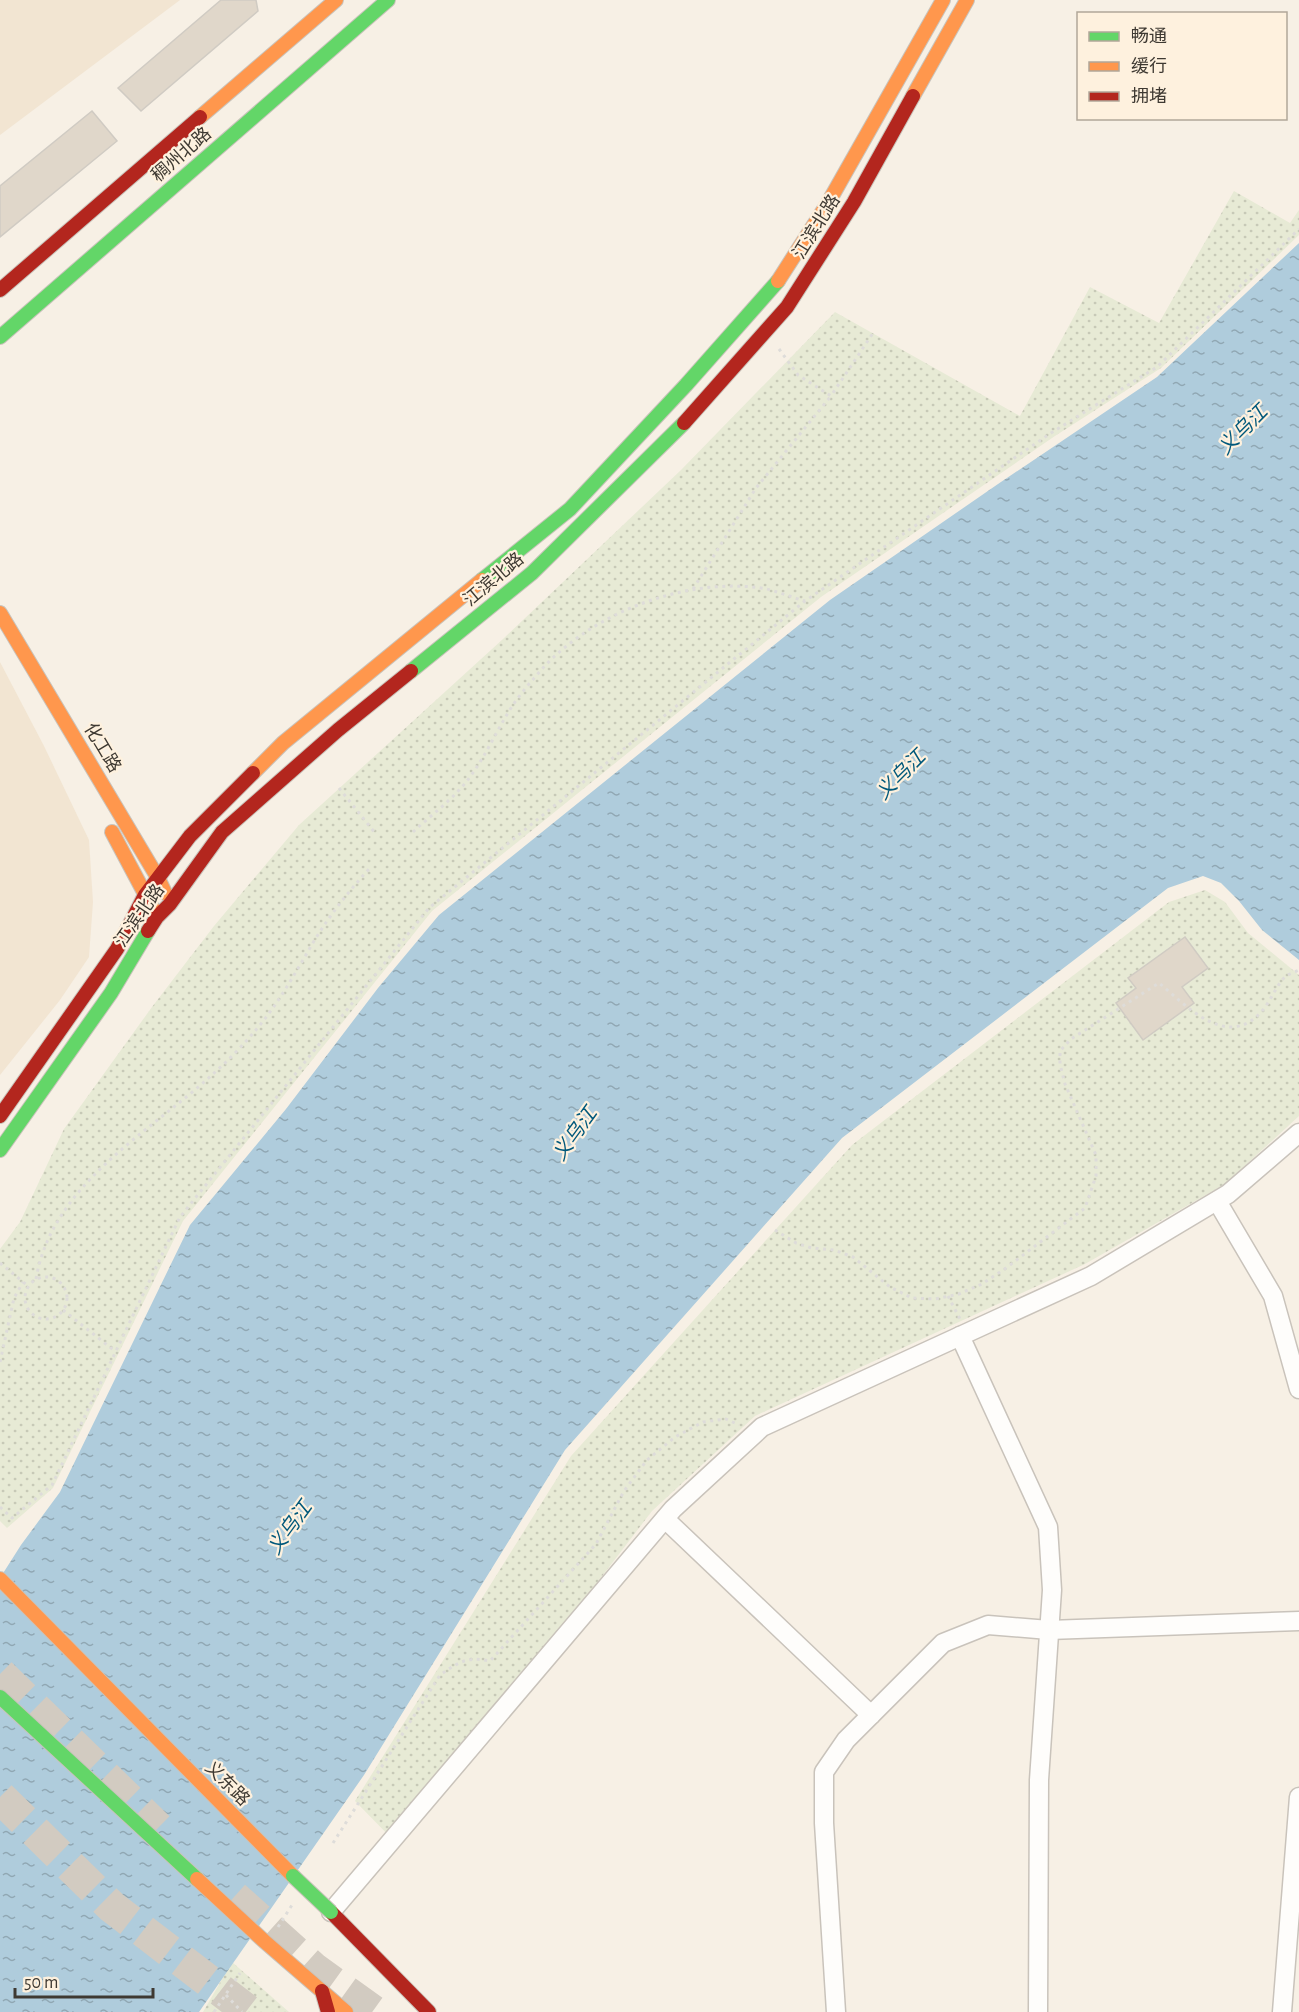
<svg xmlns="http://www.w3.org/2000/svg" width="1299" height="2012" font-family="'Alegreya Sans','Noto Sans SC',sans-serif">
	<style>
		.built { fill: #f2e5d2 }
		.grass { fill: url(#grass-dots) }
		.water { fill: url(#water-ripples) }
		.building { fill: #e0d7ca; stroke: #d0cbc3; stroke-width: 1.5 }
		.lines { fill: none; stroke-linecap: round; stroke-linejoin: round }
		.highway-tunnel { stroke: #d2cbc1; stroke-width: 33; stroke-dasharray: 33 16; stroke-linecap: butt }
		.street-casing { stroke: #c9c3bb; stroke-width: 21 }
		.fast-casing { stroke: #c9c3bb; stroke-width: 16 }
		.slow-casing { stroke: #c9c3bb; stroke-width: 16 }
		.jam-casing { stroke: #c9c3bb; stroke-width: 16 }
		.path { stroke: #dedcd9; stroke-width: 3; stroke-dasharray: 3 4.5; stroke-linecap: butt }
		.street { stroke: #fefdfb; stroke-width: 18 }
		.fast { stroke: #63d668; stroke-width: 14 }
		.slow { stroke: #ff974d; stroke-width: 14 }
		.jam { stroke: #b3261e; stroke-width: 14 }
		.fast-bridge-casing { stroke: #c9c3bb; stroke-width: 16; stroke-linecap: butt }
		.fast-bridge { stroke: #63d668; stroke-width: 14 }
		.labels { text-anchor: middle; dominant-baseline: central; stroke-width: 4.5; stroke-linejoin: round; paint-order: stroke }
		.street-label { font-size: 18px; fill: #3e3932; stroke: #fef1de }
		.water-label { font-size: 20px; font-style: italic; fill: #00587b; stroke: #fef1de }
	</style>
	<defs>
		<pattern id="grass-dots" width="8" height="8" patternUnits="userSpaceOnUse" patternTransform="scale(1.5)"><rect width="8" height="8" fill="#e7ead5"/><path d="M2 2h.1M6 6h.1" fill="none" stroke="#c7c9b7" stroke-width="1.8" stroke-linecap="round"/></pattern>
		<pattern id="water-ripples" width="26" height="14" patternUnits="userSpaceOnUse" patternTransform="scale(1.5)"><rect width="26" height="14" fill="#afccdc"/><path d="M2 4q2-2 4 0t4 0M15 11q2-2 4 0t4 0" fill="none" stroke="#90a7b3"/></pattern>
	</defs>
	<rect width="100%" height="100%" fill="#f7f0e5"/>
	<g class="built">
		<polygon points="0,0 180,0 0,135"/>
		<polygon points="0,662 44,746 89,840 93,902 89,957 60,1000 0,1075"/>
	</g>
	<g class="grass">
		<polygon points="1234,191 1290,223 1299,210 1299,235 1161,368 1055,436 821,597 432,911 183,1221 53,1488 7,1528 0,1521 0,1249 20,1222 64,1129 152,1007 214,926 299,825 503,639 681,470 835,312 1020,416 1090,287 1159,323"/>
		<polygon points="1205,890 1225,902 1248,933 1299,975 1299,1116 1225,1184 1085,1264 755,1416 652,1511 397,1844 355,1801 571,1456 852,1145 1169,902"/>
		<polygon points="232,1962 289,2012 203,2012"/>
	</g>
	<polygon class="water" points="1299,243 1299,960 1262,930 1239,901 1221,883 1203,876 1168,888 842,1138 565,1450 364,1775 199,2012 0,2012 0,1578 21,1545 60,1492 190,1225 286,1109 378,988 439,915 830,600 998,484 1157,377"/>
	<g class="building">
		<polygon points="221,0 256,0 258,11 141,111 118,88"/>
		<polygon points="92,111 117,141 0,237 0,186"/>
		<polygon points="1185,937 1208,968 1182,987 1194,1003 1143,1040 1116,1003 1136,988 1128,978"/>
	</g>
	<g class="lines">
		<g class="highway-tunnel">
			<polyline points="0,1674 158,1828"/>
			<polyline points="0,1797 112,1907 249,2012"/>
			<polyline points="234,1897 314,1969 374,2012"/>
		</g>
		<g class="street-casing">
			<g id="street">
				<polyline points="1217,1201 1273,1296 1299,1389"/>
				<polyline points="960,1336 1048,1527 1052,1590 1039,1780 1038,2012"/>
				<polyline points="665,1519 871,1715"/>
				<polyline points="331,1912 673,1509 762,1427 1091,1276 1228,1194 1299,1133"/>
				<polyline points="836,2012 824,1823 824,1772 846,1740 943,1643 988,1625 1049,1630 1299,1621"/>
				<polyline points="1282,2012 1299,1797"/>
			</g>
		</g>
		<g class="fast-casing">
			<g id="fast">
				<polyline points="0,337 388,0"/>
				<polyline points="482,580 570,509 686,385 778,281"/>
				<polyline points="411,671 532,573 684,423"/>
				<polyline points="0,1150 111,993 148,931"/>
				<polyline points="0,1697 197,1879"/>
			</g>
		</g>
		<g class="slow-casing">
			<g id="slow">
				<polyline points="913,96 967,0"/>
				<polyline points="200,117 336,0"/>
				<polyline points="778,281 828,203 943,0"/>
				<polyline points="0,613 158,878 165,893"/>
				<polyline points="253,773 283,743 482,580"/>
				<polyline points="112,832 153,909"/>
				<polyline points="0,1579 293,1876"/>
				<polyline points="197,1879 264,1941 346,2012"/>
			</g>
		</g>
		<g class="jam-casing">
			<g id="jam">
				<polyline points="0,290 200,117"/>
				<polyline points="684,423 787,307 854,202 913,96"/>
				<polyline points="148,931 157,917 170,904 222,832 338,730 411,671"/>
				<polyline points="0,1116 117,949 145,895 190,836 253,773"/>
				<polyline points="331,1912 429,2012"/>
				<polyline points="322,1991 328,2012"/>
			</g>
		</g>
		<g class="path">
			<polyline points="779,349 798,375 831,396 873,333"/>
			<polyline points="693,589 756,488 831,396"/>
			<polyline points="339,788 375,833"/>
			<path d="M 413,832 C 430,816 451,801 466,782 C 484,760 495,733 511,708 C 518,697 527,686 536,676 C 586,615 683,577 761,588 C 775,590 790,597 805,601"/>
			<path d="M 775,1230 L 796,1243 L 812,1248 L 834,1250 L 853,1257 L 890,1287 L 912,1298 L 935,1299 L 959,1294 L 982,1284 L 1006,1268 L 1085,1208 L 1096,1176 L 1096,1155 L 1065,1084 L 1060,1064 L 1060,1051 L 1071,1039 L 1159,983 C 1187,1006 1227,1051 1262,1011 C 1271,1001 1276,985 1286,976 C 1289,974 1295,972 1299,970"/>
			<polyline points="0,1263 28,1286"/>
			<circle cx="46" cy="1298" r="21"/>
			<path d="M 36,1279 C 52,1184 149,1133 213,1074 C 230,1059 246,1042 260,1025 C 281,999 297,970 314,941 C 330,915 348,892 369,869"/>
			<polyline points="948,1296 960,1319"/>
			<polyline points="63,1310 116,1352"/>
			<polyline points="0,1362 14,1298 23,1282"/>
			<polyline points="0,1507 12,1518 52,1485 180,1217 429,908 805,601 1051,433 1157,367 1299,229"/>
			<path d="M 333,1843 L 440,1675 C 459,1662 467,1656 490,1661 L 596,1544 L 624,1491 L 647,1460 L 675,1437 L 703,1422 L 726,1419 L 739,1425"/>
			<polyline points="278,1927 292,1905"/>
			<polyline points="226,1995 242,2012"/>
			<polyline points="214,2012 240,1973"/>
		</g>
		<use href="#street" class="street"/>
		<use href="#fast" class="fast"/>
		<use href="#slow" class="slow"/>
		<use href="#jam" class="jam"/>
		<g class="fast-bridge-casing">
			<polyline id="fast-bridge" points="293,1876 331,1912"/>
		</g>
		<use href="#fast-bridge" class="fast-bridge"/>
	</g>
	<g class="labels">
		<g class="street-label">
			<text transform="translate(182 155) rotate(-41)">稠州北路</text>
			<text transform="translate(817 227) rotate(-58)">江滨北路</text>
			<text transform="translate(494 580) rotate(-40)">江滨北路</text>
			<text transform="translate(102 748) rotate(59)">化工路</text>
			<text transform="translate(140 916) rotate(-55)">江滨北路</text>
			<text transform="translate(227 1784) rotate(45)">义东路</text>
		</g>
		<g class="water-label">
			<text transform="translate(1243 430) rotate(-45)">义乌江</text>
			<text transform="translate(901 775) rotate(-45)">义乌江</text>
			<text transform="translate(575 1134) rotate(-54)">义乌江</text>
			<text transform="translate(290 1528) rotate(-54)">义乌江</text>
		</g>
	</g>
	<rect x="1077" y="12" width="210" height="108" fill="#fef1de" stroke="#b1a799" stroke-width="1.5"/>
	<rect x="1089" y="32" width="30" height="9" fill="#63d668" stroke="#b1a799" stroke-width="1.5"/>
	<text x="1131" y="42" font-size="18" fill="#3e3932">畅通</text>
	<rect x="1089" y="62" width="30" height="9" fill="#ff974d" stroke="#b1a799" stroke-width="1.5"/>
	<text x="1131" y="72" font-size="18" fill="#3e3932">缓行</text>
	<rect x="1089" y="92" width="30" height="9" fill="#b3261e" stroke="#b1a799" stroke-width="1.5"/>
	<text x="1131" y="102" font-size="18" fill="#3e3932">拥堵</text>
	<path d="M15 1988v9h138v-9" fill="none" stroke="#3e3932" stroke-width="3"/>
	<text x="24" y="1988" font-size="18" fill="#3e3932" stroke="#fef1de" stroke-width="4.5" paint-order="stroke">50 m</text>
</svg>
